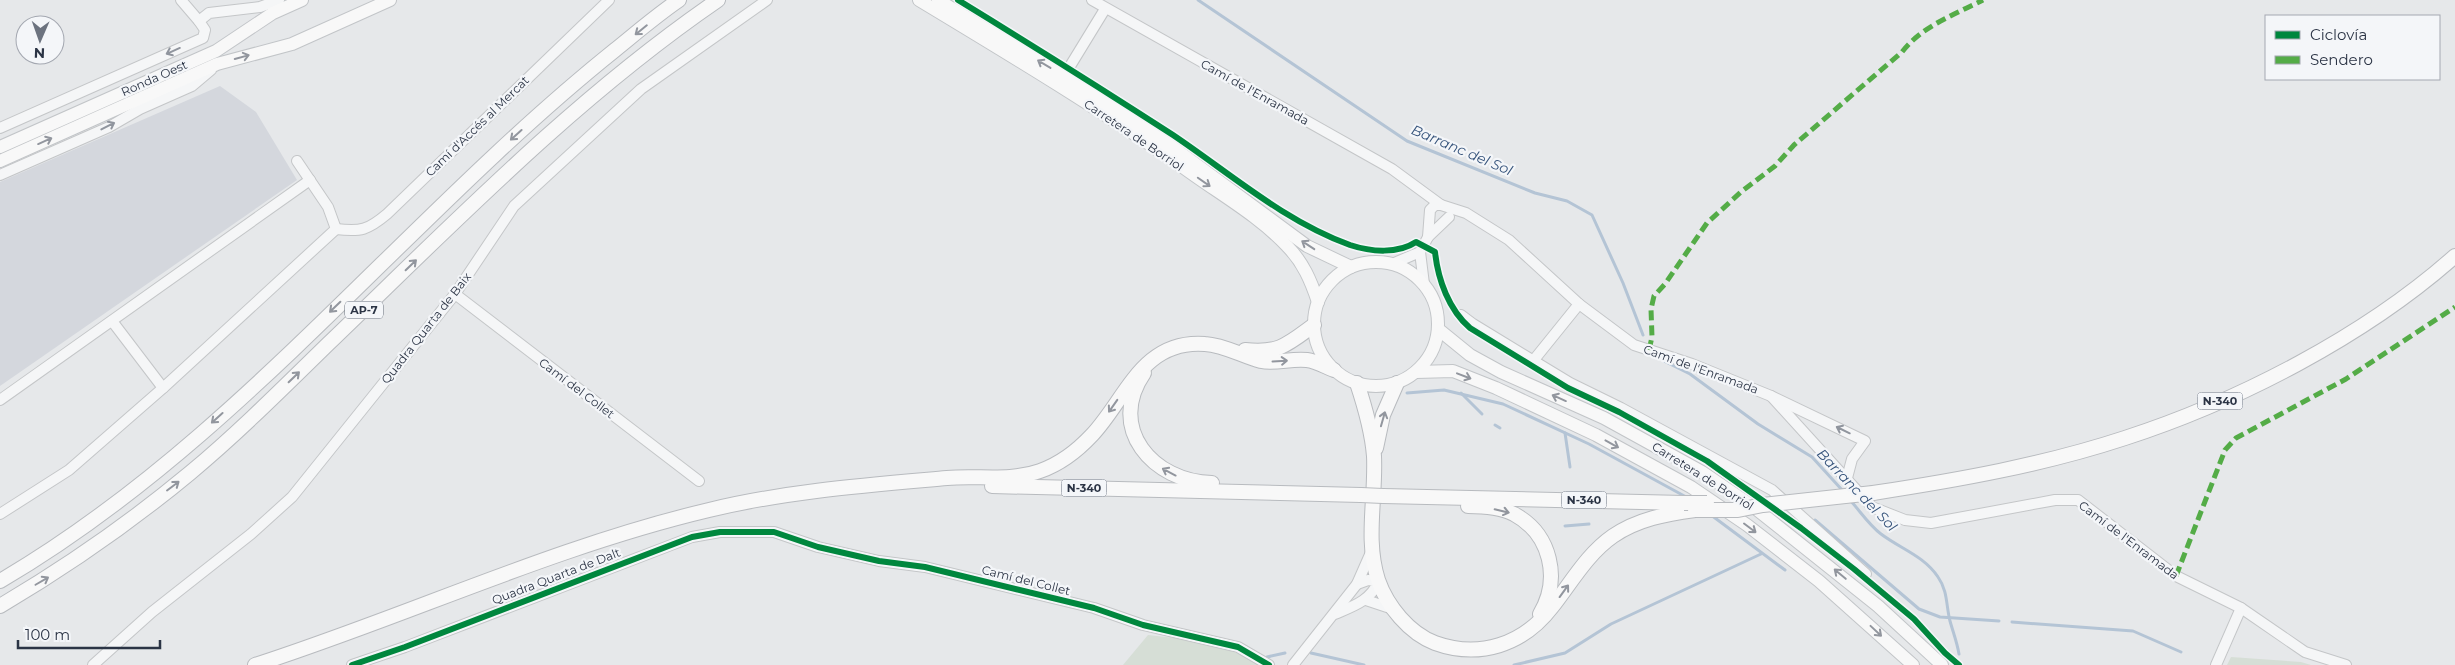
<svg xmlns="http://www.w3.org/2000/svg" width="2455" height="665" font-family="Montserrat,sans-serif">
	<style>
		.built { fill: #d4d7dd }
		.green { fill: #d6ded6 }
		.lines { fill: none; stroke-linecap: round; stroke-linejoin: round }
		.stream { stroke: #b4c4d5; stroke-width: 3 }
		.minor-casing { stroke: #c4c6c8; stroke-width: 12 }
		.major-casing { stroke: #c2c5c8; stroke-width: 14 }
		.highway-casing { stroke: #b8bbbf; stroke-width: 16 }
		.minor { stroke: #f5f6f7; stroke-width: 10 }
		.major { stroke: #f8f8f8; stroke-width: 12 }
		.highway { stroke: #f8f8f8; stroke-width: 14 }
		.highway-bridge-casing { stroke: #b8bbbf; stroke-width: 16; stroke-linecap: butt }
		.highway-bridge { stroke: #f8f8f8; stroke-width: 14 }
		.quiet { stroke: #54ac47; stroke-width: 5; stroke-dasharray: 10 5; stroke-linecap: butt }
		.cycleway-casing { stroke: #f4f6f9; stroke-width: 9 }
		.cycleway { stroke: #00873e; stroke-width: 6 }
		.oneway { stroke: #92969e }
		.oneway2 { stroke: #90959e }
		.labels { text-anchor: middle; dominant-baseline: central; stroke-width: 4.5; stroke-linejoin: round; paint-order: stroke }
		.shield { fill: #f4f6f9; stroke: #676e7b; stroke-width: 1 }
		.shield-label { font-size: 11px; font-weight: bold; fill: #2b3445 }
		.street-label { font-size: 12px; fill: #2b3445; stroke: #f4f6f9 }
		.water-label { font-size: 14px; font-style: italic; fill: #34527a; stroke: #f4f6f9 }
	</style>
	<rect width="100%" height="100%" fill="#e6e8ea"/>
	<polygon class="built" points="220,86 256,112 297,180 0,386 0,182"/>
	<g class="green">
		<polygon points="1148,635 1212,642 1264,665 1123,665"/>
		<polygon points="2231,657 2301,662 2311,665 2227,665"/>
	</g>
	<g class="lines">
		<g class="stream">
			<polyline points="1198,0 1407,141 1535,193 1567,201 1592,215 1623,283 1643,335"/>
			<polyline points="1664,361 1690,374 1758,424 1812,457 1843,491"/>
			<polyline points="1407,393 1444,390 1503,404 1589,444 1688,498"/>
			<polyline points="1461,393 1482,414"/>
			<polyline points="1495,425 1500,428"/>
			<polyline points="1565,433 1570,467"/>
			<path d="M 1850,500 C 1860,511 1869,525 1881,534 C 1901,549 1924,556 1938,577 C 1948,591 1946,606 1950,621 C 1953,632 1957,642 1959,654"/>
			<polyline points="1711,515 1785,570"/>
			<polyline points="1815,520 1919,609 1940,617 1999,621"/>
			<polyline points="1565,526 1589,524"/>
			<polyline points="2012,622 2133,631 2181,652"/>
			<polyline points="1311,653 1364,665"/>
			<polyline points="1267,657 1285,653"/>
			<polyline points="1514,665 1565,653 1611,624 1761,554"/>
		</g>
		<g class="minor-casing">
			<g id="minor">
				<polyline points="181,0 199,21"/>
				<polyline points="1092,0 1392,169 1441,205"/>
				<polyline points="1064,76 1105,9"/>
				<polyline points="0,128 203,38 205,30 199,21 209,13 260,7 279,0"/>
				<polyline points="297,161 328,207 336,229"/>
				<polyline points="0,175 109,127 140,109 192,86 211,70"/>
				<path d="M 336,229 C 361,232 368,230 387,214 L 609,0"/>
				<polyline points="1428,237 1430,210 1435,205 1441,205 1466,213 1509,240 1579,304 1634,345 1692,364 1771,396 1865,441 1852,459 1847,478"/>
				<polyline points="1392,264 1420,252"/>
				<polyline points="1424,284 1420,252 1428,237 1449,217"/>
				<polyline points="455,294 699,481"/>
				<polyline points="1461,315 1473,324 1570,383 1621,408 1772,490 1866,574"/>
				<polyline points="112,321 163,388"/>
				<polyline points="1533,361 1579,304"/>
				<polyline points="1771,396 1872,507 1905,520 1931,523 2055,500 2078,500 2176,576 2241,608 2305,652 2346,665"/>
				<polyline points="0,400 310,180"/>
				<polyline points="0,514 69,470 163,388 336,229"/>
				<polyline points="1366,600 1393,609"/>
				<path d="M 1335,614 C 1354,606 1370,601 1379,581 L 1368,580 L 1357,584"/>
				<polyline points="93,665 152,612 251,534 292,497 455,294 514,206 641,89 767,0"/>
				<polyline points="352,665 405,647 692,537 720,532 774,532 818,547 879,561 925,567 1094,608 1143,625 1238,647 1269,665"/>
				<polyline points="1293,665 1357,584 1372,550"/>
				<polyline points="2216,665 2241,608"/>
			</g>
		</g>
		<g class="major-casing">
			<g id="major">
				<path d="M 919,0 C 1012,56 1105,112 1194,175 C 1225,197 1261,218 1287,246 C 1303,262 1311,281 1318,302"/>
				<polyline points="938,0 1064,76 1170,145 1307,246 1351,267"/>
				<polyline points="0,147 216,51 273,13 302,0"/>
				<polyline points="0,161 217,64 292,44 390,0"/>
				<circle cx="1376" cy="324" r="62"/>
				<polyline points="1438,329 1470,355 1501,372 1604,418 1702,472 1755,508 1878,606 1942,665"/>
				<polyline points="1416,372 1453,371 1496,388 1596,435 1691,487 1747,525 1819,581 1913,665"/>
			</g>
		</g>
		<g class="highway-casing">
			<g id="highway">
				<path d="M 1245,350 C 1279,354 1288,344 1314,325"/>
				<path d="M 1144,373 C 1106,428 1153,482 1212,483"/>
				<path d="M 1357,383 C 1365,407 1372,431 1374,456 C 1376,498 1365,540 1378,580 C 1387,606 1409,633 1435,643 C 1479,659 1523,645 1552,607 C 1571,583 1587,554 1613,536 C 1638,519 1666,514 1695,510"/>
				<polyline points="1376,448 1383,415 1397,383"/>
				<polyline points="992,486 1361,495"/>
				<path d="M 1873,493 C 1958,480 2043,465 2125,438 C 2239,401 2365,336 2455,256"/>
				<polyline points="1383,496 1684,503"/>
				<path d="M 1468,506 C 1482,506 1502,508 1514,514 C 1551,534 1561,579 1540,614"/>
				<path d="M 0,581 C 236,443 404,219 615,50 C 636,33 657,15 679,0"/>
				<path d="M 0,606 C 66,567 131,522 190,473 C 238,433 283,388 328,344 C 453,224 575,98 718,0"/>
				<path d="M 255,665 C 407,616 553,547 709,510 C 787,491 868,485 947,478 C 978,475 1009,482 1040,471 C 1060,464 1078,450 1092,435 C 1126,399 1142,339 1205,344 C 1224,345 1242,356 1261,361 C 1276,364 1292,358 1307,360 C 1316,361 1326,367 1334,370"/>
			</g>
		</g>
		<use href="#minor" class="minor"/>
		<use href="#major" class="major"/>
		<use href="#highway" class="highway"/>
		<g class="highway-bridge-casing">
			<g id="highway-bridge">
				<polyline points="1361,495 1383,496"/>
				<polyline points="1684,503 1707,503"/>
				<polyline points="1695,510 1738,510 1763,505 1873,493"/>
			</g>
		</g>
		<use href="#highway-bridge" class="highway-bridge"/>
		<g class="quiet">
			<path d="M 1649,350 L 1652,337 L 1651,309 L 1654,296 L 1665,284 L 1707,223 L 1741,192 L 1775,166 L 1794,145 L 1902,52 C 1922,26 1954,15 1983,0"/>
			<polyline points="2176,576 2225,450 2236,438 2346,379 2455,307"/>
		</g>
		<g class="cycleway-casing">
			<g id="cycleway">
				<path d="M 958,0 C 1030,44 1102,89 1173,135 C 1231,174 1284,221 1350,245 C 1371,252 1398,254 1416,242 L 1435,252 C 1438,280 1449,310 1470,328 L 1568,388 L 1619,412 L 1707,461 L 1801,528 L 1854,569 L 1914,619 L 1945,653 L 1959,665"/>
				<polyline points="352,665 405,647 692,537 720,532 774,532 818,547 879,561 925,567 1094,608 1143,625 1238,647 1269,665"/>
			</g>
		</g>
		<use href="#cycleway" class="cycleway"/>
	</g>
	<defs><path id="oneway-shaft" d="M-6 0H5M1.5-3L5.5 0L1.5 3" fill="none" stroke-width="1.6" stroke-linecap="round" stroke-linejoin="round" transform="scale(1.25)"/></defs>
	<g class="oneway">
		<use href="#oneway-shaft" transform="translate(641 30) rotate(141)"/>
		<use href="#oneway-shaft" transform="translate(242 57) rotate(-15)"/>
		<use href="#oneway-shaft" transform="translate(1044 64) rotate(-149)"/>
		<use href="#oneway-shaft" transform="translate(516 135) rotate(138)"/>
		<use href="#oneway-shaft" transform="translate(45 141) rotate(-24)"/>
		<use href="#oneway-shaft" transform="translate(1204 182) rotate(35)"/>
		<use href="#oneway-shaft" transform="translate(1308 245) rotate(-147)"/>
		<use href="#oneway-shaft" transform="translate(411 265) rotate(-44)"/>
		<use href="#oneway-shaft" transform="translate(335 307) rotate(136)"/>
		<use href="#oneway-shaft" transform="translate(1280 361) rotate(-3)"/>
		<use href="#oneway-shaft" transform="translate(1464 376) rotate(21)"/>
		<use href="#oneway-shaft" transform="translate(294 377) rotate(-44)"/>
		<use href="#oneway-shaft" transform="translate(1559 398) rotate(-156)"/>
		<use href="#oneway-shaft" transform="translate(1113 406) rotate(125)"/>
		<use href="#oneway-shaft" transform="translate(217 418) rotate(138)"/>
		<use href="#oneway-shaft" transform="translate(1383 419) rotate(-74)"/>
		<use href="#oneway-shaft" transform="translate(1612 444) rotate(29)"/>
		<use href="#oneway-shaft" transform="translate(1169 472) rotate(-152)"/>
		<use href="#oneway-shaft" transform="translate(173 486) rotate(-37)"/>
		<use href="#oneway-shaft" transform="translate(1502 511) rotate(13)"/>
		<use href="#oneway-shaft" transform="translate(1750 528) rotate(37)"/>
		<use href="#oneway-shaft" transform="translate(1840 574) rotate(-140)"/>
		<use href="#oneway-shaft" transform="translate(42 581) rotate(-30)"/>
		<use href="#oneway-shaft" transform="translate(1564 591) rotate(-54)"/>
		<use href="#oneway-shaft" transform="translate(1876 631) rotate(43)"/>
	</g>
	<g class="oneway2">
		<use href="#oneway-shaft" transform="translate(173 51) rotate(156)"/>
		<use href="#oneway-shaft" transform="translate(108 126) rotate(-27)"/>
		<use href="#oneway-shaft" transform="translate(1843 430) rotate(-154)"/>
	</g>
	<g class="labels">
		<g class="shield">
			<rect x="345" y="301.5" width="38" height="17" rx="4"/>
			<rect x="2197.5" y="392.5" width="45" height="17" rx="4"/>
			<rect x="1061.5" y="479.5" width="45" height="17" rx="4"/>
			<rect x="1561.5" y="491.5" width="45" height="17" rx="4"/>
		</g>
		<g class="shield-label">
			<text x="364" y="310">AP-7</text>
			<text x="2220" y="401">N-340</text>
			<text x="1084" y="488">N-340</text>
			<text x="1584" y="500">N-340</text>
		</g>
		<g class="street-label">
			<text transform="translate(154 78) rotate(-24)">Ronda Oest</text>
			<text transform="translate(1255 92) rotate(29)">Camí de l'Enramada</text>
			<text transform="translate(477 126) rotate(-44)">Camí d'Accés al Mercat</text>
			<text transform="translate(1134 135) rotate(34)">Carretera de Borriol</text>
			<text transform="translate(426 328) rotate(-52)">Quadra Quarta de Baix</text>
			<text transform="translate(1701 369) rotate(20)">Camí de l'Enramada</text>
			<text transform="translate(577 388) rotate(37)">Camí del Collet</text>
			<text transform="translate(1703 476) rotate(32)">Carretera de Borriol</text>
			<text transform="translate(2129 540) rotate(37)">Camí de l'Enramada</text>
			<text transform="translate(556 576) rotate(-21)">Quadra Quarta de Dalt</text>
			<text transform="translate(1026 580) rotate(14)">Camí del Collet</text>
		</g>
		<g class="water-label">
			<text transform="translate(1462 150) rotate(23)">Barranc del Sol</text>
			<text transform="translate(1857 490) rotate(46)">Barranc del Sol</text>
		</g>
	</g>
	<rect x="2265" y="15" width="175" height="65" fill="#f4f6f9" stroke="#a4a8b1"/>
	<rect x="2275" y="31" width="25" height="8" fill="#00873e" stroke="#a4a8b1"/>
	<text x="2310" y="40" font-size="15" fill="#2b3445">Ciclovía</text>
	<rect x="2275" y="56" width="25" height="8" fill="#54ac47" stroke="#a4a8b1"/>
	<text x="2310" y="65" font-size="15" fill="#2b3445">Sendero</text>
	<g transform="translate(40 40) rotate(182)"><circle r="24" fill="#f4f6f9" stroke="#a4a8b1"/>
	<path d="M0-4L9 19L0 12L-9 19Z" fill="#6c737f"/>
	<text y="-8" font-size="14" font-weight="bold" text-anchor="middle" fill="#2b3445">N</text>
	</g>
	<path d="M18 640v8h142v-8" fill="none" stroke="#2b3445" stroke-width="2.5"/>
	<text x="25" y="640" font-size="15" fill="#2b3445" stroke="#f4f6f9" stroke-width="4" paint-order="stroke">100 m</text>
</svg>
